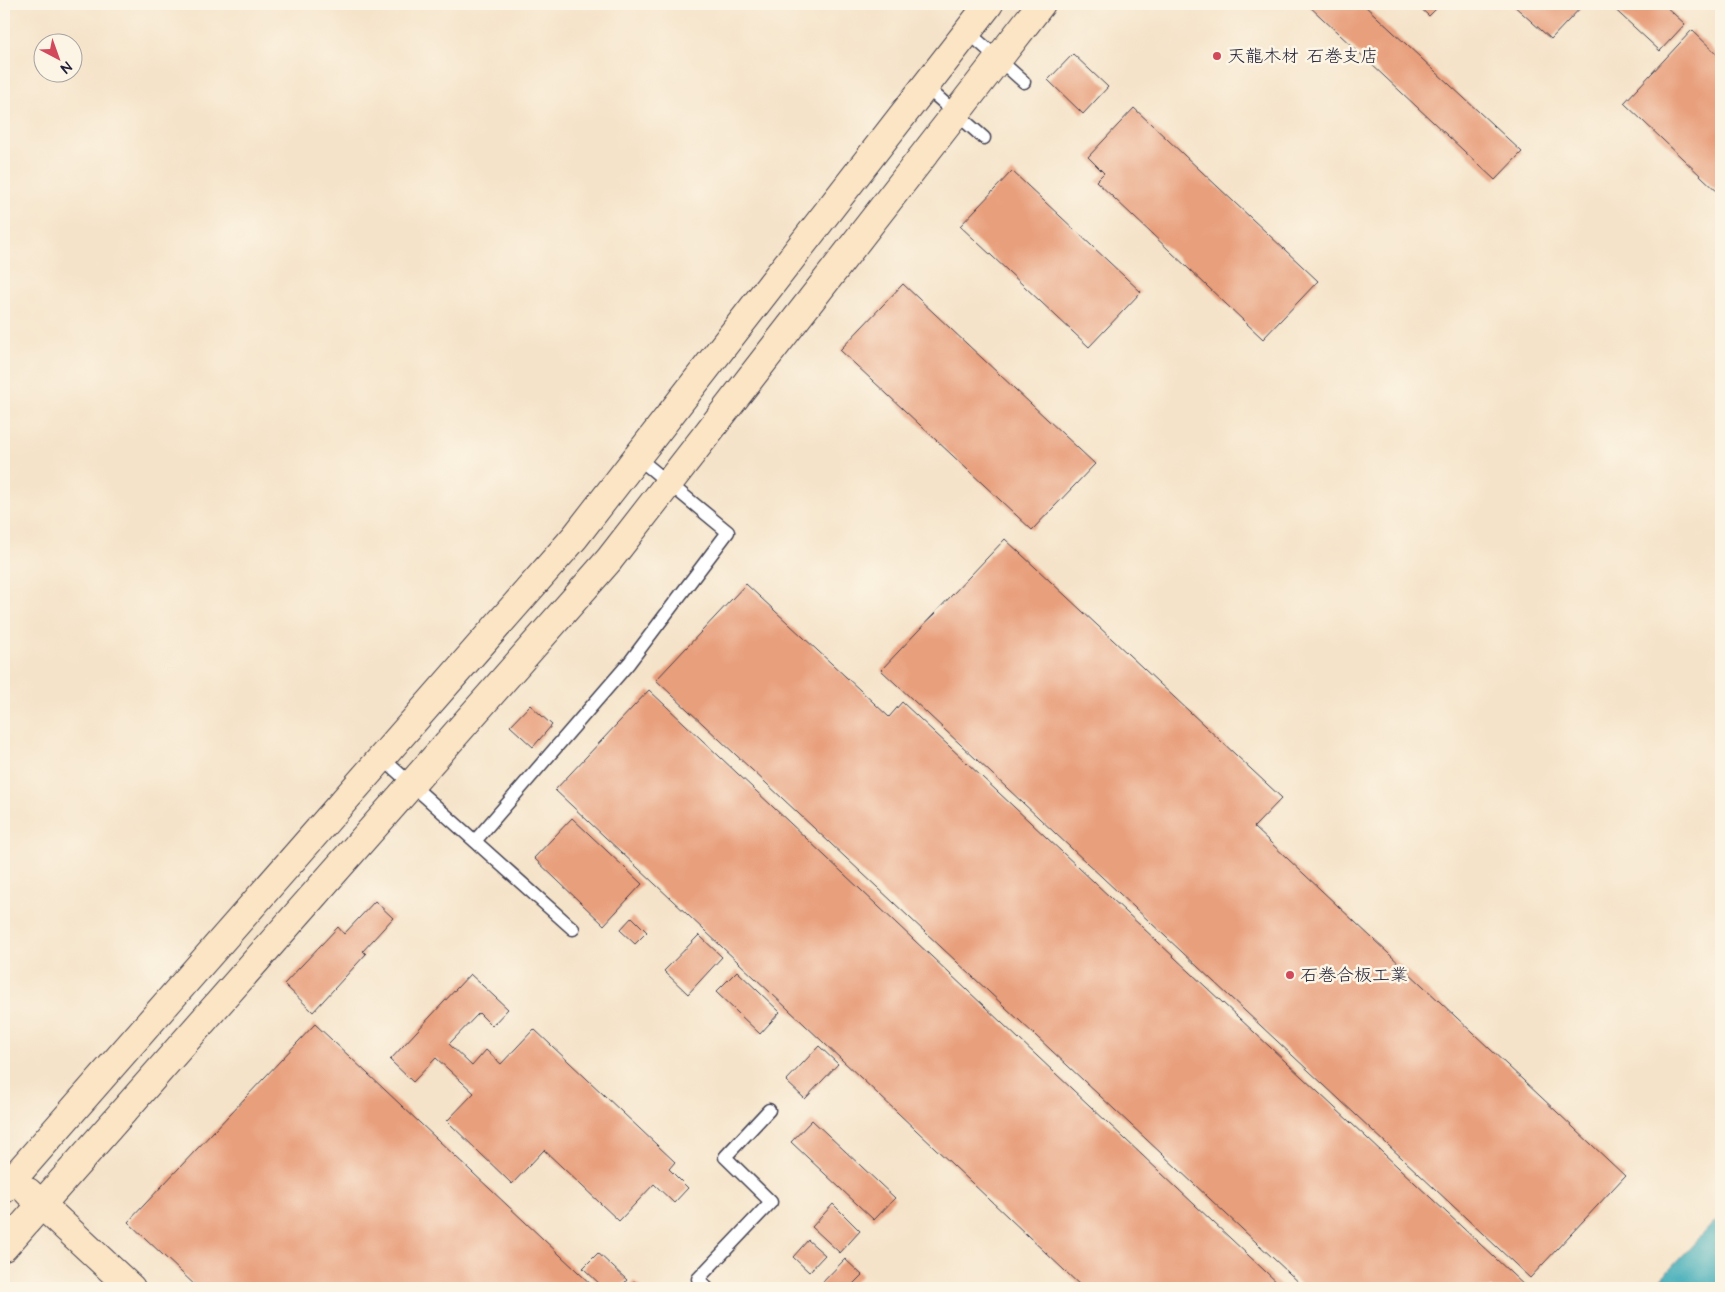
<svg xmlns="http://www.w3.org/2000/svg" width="1725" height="1292" font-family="'Architects Daughter','Klee One',sans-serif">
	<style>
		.water { fill: #3aaab7; stroke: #2e6679 }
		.building { fill: #e89f7c }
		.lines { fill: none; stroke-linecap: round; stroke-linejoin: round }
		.lane-casing { stroke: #423f50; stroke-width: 15 }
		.secondary-casing { stroke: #423f50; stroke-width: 30 }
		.lane { stroke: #fff; stroke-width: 12 }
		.secondary { stroke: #fce5c4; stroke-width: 28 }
		.poi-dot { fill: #d1495b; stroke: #fcf5e5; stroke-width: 2 }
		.labels { text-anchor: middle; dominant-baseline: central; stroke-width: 5; stroke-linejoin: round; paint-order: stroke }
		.poi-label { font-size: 18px; fill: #22223b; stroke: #fcf5e5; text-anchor: start }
	</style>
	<rect width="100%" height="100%" fill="#fcf5e5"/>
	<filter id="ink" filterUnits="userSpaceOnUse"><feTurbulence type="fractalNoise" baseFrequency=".02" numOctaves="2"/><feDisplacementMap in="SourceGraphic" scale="10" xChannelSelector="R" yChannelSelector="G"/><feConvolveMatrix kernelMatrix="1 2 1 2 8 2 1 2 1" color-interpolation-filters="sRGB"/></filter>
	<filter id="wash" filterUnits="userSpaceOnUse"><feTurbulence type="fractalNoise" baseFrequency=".0096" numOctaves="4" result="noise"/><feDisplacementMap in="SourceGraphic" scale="20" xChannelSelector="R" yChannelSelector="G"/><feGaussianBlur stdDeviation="1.12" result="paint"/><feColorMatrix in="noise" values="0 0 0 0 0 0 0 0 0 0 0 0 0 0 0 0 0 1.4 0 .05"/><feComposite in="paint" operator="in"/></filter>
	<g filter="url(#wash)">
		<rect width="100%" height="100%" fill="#f5e3c9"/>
		<polygon class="water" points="1721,1215 1721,1288 1652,1288"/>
		<g id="blocks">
			<g class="building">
				<polygon points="1307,4 1363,4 1522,152 1495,180"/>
				<polygon points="1416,4 1441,4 1429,16"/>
				<polygon points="1512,4 1584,4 1551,39"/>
				<polygon points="1609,4 1663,4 1685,24 1660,51"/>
				<polygon points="1692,30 1721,58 1721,195 1624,103"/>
				<polygon points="1073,54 1108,87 1083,114 1048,80"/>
				<polygon points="1134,108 1318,281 1263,339 1096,181 1104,173 1088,157"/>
				<polygon points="1012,171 1141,292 1089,347 960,226"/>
				<polygon points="903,284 1095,464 1032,530 840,350"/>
				<polygon points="1005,539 1282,798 1254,827 1625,1176 1530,1278 881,670"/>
				<polygon points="746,584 889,717 902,702 1527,1288 1305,1288 656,680"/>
				<polygon points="649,690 967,990 1283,1288 1083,1288 805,1025 555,790"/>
				<polygon points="530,705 552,725 533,747 510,726"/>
				<polygon points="572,818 642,884 604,925 534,858"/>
				<polygon points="375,901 393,918 363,951 366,954 313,1012 284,984 338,927 344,934"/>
				<polygon points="632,917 647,932 635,944 620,930"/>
				<polygon points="699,935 722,957 688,994 664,971"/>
				<polygon points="737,971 780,1012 760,1034 716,992"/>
				<polygon points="470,974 508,1009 492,1026 479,1013 449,1044 472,1066 486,1050 501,1064 534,1029 675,1162 669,1169 688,1188 674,1203 654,1184 619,1221 544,1150 512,1184 447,1121 474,1093 436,1058 413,1082 390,1060"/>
				<polygon points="315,1024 595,1288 198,1288 128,1222"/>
				<polygon points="819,1046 838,1064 805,1099 786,1081"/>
				<polygon points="812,1120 895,1198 874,1220 791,1142"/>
				<polygon points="833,1204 860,1231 840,1253 812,1227"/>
				<polygon points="808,1240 825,1255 809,1272 793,1257"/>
				<polygon points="598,1253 627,1280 620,1288 604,1288 583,1268"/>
				<polygon points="845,1259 862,1275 849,1288 822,1288 819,1286"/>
				<polygon points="634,1281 642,1288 628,1288"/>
			</g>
		</g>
	</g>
	<g filter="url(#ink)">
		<use href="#blocks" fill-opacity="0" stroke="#423f50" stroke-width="1"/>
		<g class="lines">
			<g class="lane-casing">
				<g id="lane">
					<polyline points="967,31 1024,82"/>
					<polyline points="925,86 984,138"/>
					<polyline points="382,758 573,929"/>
					<polyline points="475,841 629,663 728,532 637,457"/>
					<polyline points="707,1288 698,1279 771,1202 725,1157 769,1110"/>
				</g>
			</g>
			<g class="secondary-casing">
				<g id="secondary">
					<polyline points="4,1189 575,537 989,4"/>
					<polyline points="28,1192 131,1288"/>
					<polyline points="4,1247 609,560 1041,4"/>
				</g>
			</g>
			<use href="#lane" class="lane"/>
			<use href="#secondary" class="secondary"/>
		</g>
	</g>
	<g class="poi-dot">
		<circle cx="1217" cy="56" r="5"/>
		<circle cx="1290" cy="975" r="5"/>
	</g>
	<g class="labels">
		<g class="poi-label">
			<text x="1227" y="56">天龍木材 石巻支店</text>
			<text x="1300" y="975">石巻合板工業</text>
		</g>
	</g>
	<rect width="1725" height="1292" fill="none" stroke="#fcf5e5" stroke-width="20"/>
	<g transform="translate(58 58) rotate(139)"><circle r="24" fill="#fcf5e5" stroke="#a5a1a1"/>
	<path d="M0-4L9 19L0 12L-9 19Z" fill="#d1495b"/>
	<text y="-8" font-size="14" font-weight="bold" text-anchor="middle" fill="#22223b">N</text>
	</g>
</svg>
